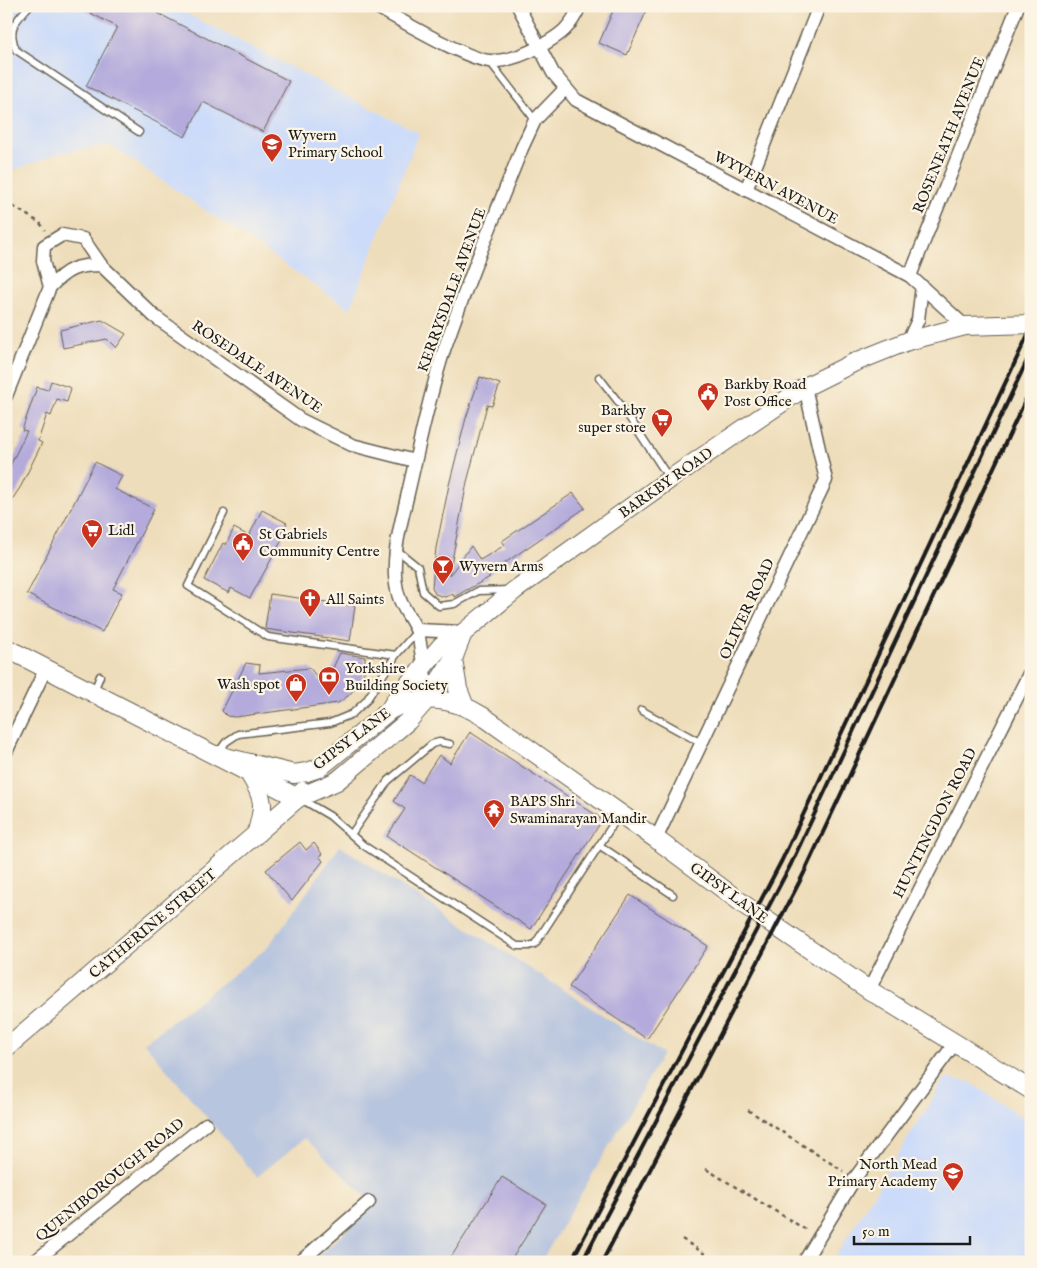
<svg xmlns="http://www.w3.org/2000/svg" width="1037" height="1268" font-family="'IM FELL English',serif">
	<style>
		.built { fill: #ccdbf9 }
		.industrial { fill: #b8c5de }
		.building { fill: #b4abdc }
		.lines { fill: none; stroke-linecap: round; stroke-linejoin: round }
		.lane-casing { stroke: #666053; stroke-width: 9 }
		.street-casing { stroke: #666053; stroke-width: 15 }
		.secondary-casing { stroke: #666053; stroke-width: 20 }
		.path { stroke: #666053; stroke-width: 2.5; stroke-dasharray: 4 4; stroke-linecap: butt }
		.lane { stroke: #fff; stroke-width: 6 }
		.street { stroke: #fff; stroke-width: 12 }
		.secondary { stroke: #fff; stroke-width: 18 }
		.rail { stroke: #1c1c1c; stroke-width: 4 }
		.labels { text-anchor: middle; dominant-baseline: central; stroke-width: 4.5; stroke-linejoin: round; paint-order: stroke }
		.poi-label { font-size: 15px; fill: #1c1c1c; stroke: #fcf5e5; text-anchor: start }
		.street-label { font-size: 15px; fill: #1c1c1c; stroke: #fcf5e5 }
	</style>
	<rect width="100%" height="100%" fill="#fcf5e5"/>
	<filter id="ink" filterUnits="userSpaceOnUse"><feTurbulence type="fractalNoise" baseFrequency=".02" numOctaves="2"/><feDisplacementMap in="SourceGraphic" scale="10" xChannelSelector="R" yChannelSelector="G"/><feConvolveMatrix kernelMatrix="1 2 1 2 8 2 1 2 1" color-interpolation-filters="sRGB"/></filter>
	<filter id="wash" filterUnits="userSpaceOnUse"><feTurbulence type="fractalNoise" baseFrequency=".0096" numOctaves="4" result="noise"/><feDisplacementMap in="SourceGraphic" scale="20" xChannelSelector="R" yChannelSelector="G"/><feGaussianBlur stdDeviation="1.12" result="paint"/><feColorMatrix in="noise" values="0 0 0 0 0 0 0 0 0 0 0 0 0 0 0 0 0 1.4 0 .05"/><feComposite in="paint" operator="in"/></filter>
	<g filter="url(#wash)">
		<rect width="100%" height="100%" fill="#eeddba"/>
		<g class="built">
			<polygon points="13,6 172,6 419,133 350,309 110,145 59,153 6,173 6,14"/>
			<polygon points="945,1078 970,1082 1031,1123 1031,1262 832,1262"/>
		</g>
		<polygon class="industrial" points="340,846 663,1054 541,1262 323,1262 318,1256 374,1205 305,1138 257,1177 144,1043 267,948"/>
		<g id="blocks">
			<g class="building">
				<polygon points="77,6 144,6 289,81 263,132 203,102 185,137 86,86 117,27"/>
				<polygon points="615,6 632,6 646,12 627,55 599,43"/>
				<polygon points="102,320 126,334 116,348 107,339 63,348 60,330"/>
				<polygon points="480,377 500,384 492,406 487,405 467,482 449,576 471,546 480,560 505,545 502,541 573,493 585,508 489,574 490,577 454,597 453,594 445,597 435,594 432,587 436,548 449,485 466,418"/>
				<polygon points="51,381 71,388 67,402 57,399 51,416 47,414 38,441 42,443 21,486 6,509 6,474 27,431 22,430 37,387 48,390"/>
				<polygon points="95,462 122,476 115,489 154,509 113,589 122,593 102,632 27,594"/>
				<polygon points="262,510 287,523 279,537 283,538 250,598 231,588 229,593 204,580 223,543 226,545 234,528 249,536"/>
				<polygon points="270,594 355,606 350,641 265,629"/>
				<polygon points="340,653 365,657 365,667 363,676 356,687 348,696 338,703 235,717 227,716 222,711 246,663 260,665 259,673 310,668 320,681 332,670"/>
				<polygon points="470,732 599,817 601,822 531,929 387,836 405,809 394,801 410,775 421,782 439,755 450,763"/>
				<polygon points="300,842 306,850 314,843 322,854 319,856 323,861 292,901 266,870"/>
				<polygon points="630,895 708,946 647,1039 569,987"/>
				<polygon points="502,1177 546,1204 510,1262 448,1262"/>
			</g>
		</g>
	</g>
	<g filter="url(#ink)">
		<use href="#blocks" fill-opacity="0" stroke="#666053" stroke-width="1"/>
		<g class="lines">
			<g class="lane-casing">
				<g id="lane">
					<path d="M 29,6 C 15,22 7,28 16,50 L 139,132"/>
					<polyline points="490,62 535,120"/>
					<polyline points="599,377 623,408 669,478"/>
					<polyline points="224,513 188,586 268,637 396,655"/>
					<polyline points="397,550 418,567 423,592 439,606 454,604 478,591 509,590"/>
					<polyline points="94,691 100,676"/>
					<polyline points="641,710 701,743"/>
					<polyline points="218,753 226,742 238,734 330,723 352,714 366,701 396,655 417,631"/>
					<polyline points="301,799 330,816 363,845 517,946 529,946 535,944 619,815"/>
					<polyline points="352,833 388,781 432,744 439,742 450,744"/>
					<polyline points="599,845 673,895"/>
				</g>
			</g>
			<g class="street-casing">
				<g id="street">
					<path d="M 375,6 C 399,19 466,59 489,61 C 506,62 526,54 541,46 C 562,34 570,28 580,6"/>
					<polyline points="518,6 553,73 576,100 910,276 965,326"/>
					<polyline points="746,190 819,6"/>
					<polyline points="910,276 1018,6"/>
					<polyline points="50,287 43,261 44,246 62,235 83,239 101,265"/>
					<polyline points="908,341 918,320 922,286"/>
					<path d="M 6,396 L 50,287 C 67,269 76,265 101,265 L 154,316 L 301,420 L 352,445 L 415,461"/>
					<polyline points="417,630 462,632"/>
					<path d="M 428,698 L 419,637 C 415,622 402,610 398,594 C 389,562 401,524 408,493 C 419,446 429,396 444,350 C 467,282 495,215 522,148 L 535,120 L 565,89"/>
					<polyline points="6,752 46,668"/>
					<polyline points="656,839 826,480 805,387"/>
					<polyline points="869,990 1031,670"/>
					<polyline points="34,1262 206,1124"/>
					<polyline points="300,1262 369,1202"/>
					<polyline points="804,1262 855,1178 955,1043"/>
				</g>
			</g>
			<g class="secondary-casing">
				<g id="secondary">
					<polyline points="6,648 298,798 337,781 408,721 428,698 453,659 463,633"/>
					<polyline points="453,659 458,689 465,707"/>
					<polyline points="390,709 398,696 441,646 463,633 515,590 670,479 805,387 853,363 908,341 965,326 1031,324"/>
					<path d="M 217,755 L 294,774 L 307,772 L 319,768 L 390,710 C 421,693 454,698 484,717 L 656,839 L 746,906 L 869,990 L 1031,1090"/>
					<path d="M 250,775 C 266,801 264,807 256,835"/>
					<polyline points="6,1048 298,798 303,791"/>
				</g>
			</g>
			<g class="path">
				<polyline points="6,8 8,6"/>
				<polyline points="6,202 40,223 45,230"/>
				<polyline points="748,1110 843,1171"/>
				<polyline points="706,1169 808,1231"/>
				<polyline points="682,1239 717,1262"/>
			</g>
			<use href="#lane" class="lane"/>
			<use href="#street" class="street"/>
			<use href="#secondary" class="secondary"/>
			<g class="rail">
				<polyline points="571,1262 782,860 1031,328"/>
				<polyline points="582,1262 791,864 1031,352"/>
				<polyline points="602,1262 804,873 1031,388"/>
			</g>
		</g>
	</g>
	<defs>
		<g id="school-pin" transform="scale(1.125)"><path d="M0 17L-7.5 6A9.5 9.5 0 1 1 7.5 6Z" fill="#c8321e" stroke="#fcf5e5"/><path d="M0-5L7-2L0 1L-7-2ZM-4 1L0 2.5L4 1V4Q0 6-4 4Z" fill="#fff"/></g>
		<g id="civic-pin" transform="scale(1.125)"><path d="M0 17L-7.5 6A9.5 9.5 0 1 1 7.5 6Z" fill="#c8321e" stroke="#fcf5e5"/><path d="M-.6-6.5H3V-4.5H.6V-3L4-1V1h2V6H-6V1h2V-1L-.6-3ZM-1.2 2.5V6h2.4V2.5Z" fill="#fff"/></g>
		<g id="supermarket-pin" transform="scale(1.125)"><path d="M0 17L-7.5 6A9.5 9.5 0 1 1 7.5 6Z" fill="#c8321e" stroke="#fcf5e5"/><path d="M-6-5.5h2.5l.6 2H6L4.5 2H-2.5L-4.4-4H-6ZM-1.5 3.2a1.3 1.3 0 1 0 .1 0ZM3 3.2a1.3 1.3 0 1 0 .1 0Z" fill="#fff"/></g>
		<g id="bar-pin" transform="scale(1.125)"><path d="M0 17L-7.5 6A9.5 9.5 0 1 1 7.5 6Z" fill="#c8321e" stroke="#fcf5e5"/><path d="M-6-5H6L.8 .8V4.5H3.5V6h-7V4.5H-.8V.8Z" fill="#fff"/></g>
		<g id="church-pin" transform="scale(1.125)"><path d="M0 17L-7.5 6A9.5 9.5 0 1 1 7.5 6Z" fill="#c8321e" stroke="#fcf5e5"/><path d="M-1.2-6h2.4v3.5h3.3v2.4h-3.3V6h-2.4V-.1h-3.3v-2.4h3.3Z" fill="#fff"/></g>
		<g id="bank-pin" transform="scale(1.125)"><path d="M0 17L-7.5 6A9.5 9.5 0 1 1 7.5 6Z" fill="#c8321e" stroke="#fcf5e5"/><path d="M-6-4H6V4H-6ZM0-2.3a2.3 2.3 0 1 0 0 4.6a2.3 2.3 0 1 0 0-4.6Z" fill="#fff"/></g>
		<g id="shop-pin" transform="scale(1.125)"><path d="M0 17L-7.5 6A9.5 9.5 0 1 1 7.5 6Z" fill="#c8321e" stroke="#fcf5e5"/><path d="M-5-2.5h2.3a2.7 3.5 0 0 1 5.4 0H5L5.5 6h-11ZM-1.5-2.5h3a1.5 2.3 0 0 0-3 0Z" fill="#fff"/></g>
		<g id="temple-pin" transform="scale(1.125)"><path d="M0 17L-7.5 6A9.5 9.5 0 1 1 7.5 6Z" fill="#c8321e" stroke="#fcf5e5"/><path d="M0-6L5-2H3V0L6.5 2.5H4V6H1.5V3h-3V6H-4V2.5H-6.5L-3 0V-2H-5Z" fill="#fff"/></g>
	</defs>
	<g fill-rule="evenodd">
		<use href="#school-pin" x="272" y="144"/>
		<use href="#civic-pin" x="708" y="393"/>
		<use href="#supermarket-pin" x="662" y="419"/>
		<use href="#supermarket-pin" x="92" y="530"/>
		<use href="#civic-pin" x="243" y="543"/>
		<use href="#bar-pin" x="443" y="566"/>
		<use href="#church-pin" x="310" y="599"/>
		<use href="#bank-pin" x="329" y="677"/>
		<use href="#shop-pin" x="296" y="684"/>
		<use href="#temple-pin" x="494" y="810"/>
		<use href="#school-pin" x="953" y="1173"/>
	</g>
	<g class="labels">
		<g class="poi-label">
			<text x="288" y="135">Wyvern<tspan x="288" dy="17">Primary School</tspan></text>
			<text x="724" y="384">Barkby Road<tspan x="724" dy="17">Post Office</tspan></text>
			<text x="646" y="410" text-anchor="end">Barkby<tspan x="646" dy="17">super store</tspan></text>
			<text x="108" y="530">Lidl</text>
			<text x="259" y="534">St Gabriels<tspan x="259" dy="17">Community Centre</tspan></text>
			<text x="459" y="566">Wyvern Arms</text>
			<text x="326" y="599">All Saints</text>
			<text x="345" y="668">Yorkshire<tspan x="345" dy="17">Building Society</tspan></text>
			<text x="280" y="684" text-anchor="end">Wash spot</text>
			<text x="510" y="801">BAPS Shri<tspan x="510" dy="17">Swaminarayan Mandir</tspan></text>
			<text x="937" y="1164" text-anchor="end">North Mead<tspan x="937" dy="17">Primary Academy</tspan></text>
		</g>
		<g class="street-label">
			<text transform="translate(949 135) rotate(-68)">ROSENEATH AVENUE</text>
			<text transform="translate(776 188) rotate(28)">WYVERN AVENUE</text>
			<text transform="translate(452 290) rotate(-70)">KERRYSDALE AVENUE</text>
			<text transform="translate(257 367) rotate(34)">ROSEDALE AVENUE</text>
			<text transform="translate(666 483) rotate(-35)">BARKBY ROAD</text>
			<text transform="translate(747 609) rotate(-65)">OLIVER ROAD</text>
			<text transform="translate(352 739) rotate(-37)">GIPSY LANE</text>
			<text transform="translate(935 823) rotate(-63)">HUNTINGDON ROAD</text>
			<text transform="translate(729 893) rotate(36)">GIPSY LANE</text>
			<text transform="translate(153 924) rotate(-40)">CATHERINE STREET</text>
			<text transform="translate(110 1180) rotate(-39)">QUENIBOROUGH ROAD</text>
		</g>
	</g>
	<rect width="1037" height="1268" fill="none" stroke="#fcf5e5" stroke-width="25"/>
	<path d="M854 1236v8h116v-8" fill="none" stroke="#1c1c1c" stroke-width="2.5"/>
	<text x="862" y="1236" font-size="15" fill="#1c1c1c" stroke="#fcf5e5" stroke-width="4" paint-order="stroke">50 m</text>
</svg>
